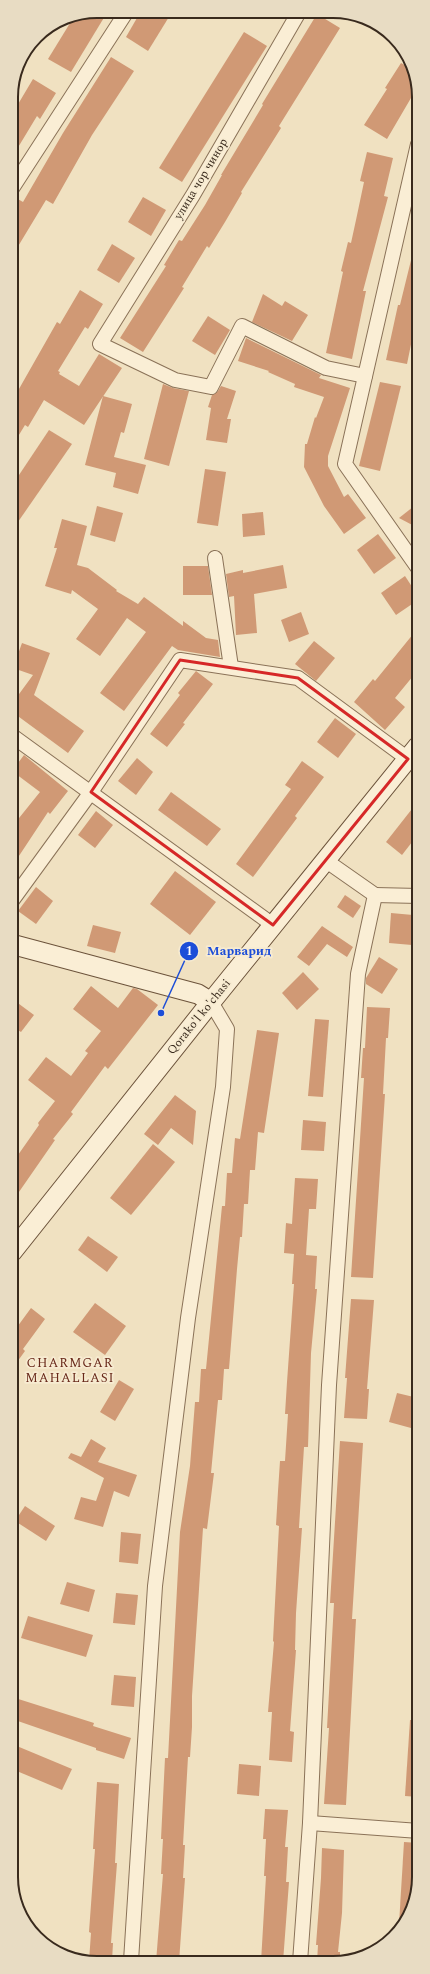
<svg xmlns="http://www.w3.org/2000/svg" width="430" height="1974" font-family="Spectral,serif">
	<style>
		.building { fill: #d09975 }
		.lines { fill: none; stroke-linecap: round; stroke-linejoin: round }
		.street-casing { stroke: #8a7258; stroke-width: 16 }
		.secondary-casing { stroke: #6c533b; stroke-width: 21 }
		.street { stroke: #faeed5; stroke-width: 14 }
		.secondary { stroke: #faeed5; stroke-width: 19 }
		.marked { fill: none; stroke: #d62828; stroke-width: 3; stroke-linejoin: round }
		.labels { text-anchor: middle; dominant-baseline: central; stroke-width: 3.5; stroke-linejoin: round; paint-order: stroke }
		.street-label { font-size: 12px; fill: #392a1d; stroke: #f7ebd1 }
		.neighbourhood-label { font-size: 13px; letter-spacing: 1px; fill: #68291a; stroke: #f7ebd1 }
		.rim { fill: none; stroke: #392a1d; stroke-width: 2 }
		.leader { fill: none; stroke: #1d4ed8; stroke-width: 1.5 }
		.callout-dot { fill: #1d4ed8; stroke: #f7ebd1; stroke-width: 1.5 }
		.mark-label { font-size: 12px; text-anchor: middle; font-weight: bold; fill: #fff }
		.callout-label { font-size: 13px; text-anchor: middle; font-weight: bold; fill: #1d4ed8; stroke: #f7ebd1; stroke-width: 3.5; stroke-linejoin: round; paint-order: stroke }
	</style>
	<rect width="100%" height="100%" fill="#f0e1c1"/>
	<g class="building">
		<polygon points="97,11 108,11 71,72 48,59 75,15"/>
		<polygon points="141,11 172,12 148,51 126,37"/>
		<polygon points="317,14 340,28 279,126 281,128 241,192 242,193 225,222 209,248 207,246 182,287 184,288 143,352 120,338 166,266 164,265 179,240 182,241 205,205 222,175 221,175 263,105 262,104"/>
		<polygon points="244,32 267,46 182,182 159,168"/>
		<polygon points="111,57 134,71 92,135 53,204 46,200 11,258 11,206 16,198 23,202 63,133"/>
		<polygon points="401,63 410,68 418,86 387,139 364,125 387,89 385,88"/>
		<polygon points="33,79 56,93 40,119 37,116 11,159 11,116"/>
		<polygon points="367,152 393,158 384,196 388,197 363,291 366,291 352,359 326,353 343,272 341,271 348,242 351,243 356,220 364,182 360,181"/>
		<polygon points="143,197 166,210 151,236 128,222"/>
		<polygon points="112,244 135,258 119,283 97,270"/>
		<polygon points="414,248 418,248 418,310 407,364 386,360 398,305 400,305"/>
		<polygon points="80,290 103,304 88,329 85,327 58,371 60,372 59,374 79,386 99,354 122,368 84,425 44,400 28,427 25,425 11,448 11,403 57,322 60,324"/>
		<polygon points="263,294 282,306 285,301 308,315 292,341 252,322"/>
		<polygon points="208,316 230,330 215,355 192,341"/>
		<polygon points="246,338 321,375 319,378 350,388 328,456 328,466 344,497 348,494 366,518 344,534 324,506 304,467 305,444 307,444 315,417 316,418 324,397 294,387 295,384 268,372 269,371 238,361"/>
		<polygon points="380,382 401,386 380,471 359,466"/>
		<polygon points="163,384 173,388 189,391 169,466 144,459"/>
		<polygon points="221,386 236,391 227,419 231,419 227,443 206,440 211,408 208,407 212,395 218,391"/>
		<polygon points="103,396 132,404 124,433 121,432 114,457 146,465 138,494 113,487 116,473 85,465"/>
		<polygon points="49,430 72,444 11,532 11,487"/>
		<polygon points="205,469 226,472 218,526 197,523"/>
		<polygon points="418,503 418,528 399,518"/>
		<polygon points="97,506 123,513 115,542 90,535"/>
		<polygon points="263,512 265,535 243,537 242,514"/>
		<polygon points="62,519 87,526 77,565 88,568 117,590 116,591 138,604 144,597 183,626 183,621 206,638 218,640 220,657 178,650 172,646 124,711 100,693 146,632 127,618 100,656 76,639 98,609 72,590 71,594 45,586 57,548 54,548"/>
		<polygon points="378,534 396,558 374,574 357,550"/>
		<polygon points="283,565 287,588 254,594 257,633 236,635 234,596 229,597 226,574 243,570 243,573"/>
		<polygon points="183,566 208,566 212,595 183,595"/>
		<polygon points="405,576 418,596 418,600 396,615 381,593"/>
		<polygon points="301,612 309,634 289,642 281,620"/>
		<polygon points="418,628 418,670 395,698 405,707 385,730 354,702 373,679 375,681"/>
		<polygon points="314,641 335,658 316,681 295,664"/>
		<polygon points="22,643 50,653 34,695 84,731 68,753 11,711 11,705 33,675 13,668"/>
		<polygon points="196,671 213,684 183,723 185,724 167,747 150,734 180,695 178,693"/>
		<polygon points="335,718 356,734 338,758 317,742"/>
		<polygon points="24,755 68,791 50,814 48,812 11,868 11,828 40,792 12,771"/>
		<polygon points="137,758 153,772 136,795 118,781"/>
		<polygon points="302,761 324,777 295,816 297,818 253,877 236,864 291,789 285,785"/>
		<polygon points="171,792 221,829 207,846 158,810"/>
		<polygon points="419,800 419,833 402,855 386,842"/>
		<polygon points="96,811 113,825 95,848 78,835"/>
		<polygon points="175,871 216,902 190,935 150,904"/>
		<polygon points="36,887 53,901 36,924 18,911"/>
		<polygon points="345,895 361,906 353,918 337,907"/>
		<polygon points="391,913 413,915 412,945 389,943"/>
		<polygon points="93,925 121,932 115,953 87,946"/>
		<polygon points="322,926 353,947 347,957 327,944 309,966 297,957"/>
		<polygon points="379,957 398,969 382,994 366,984 366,978"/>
		<polygon points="303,972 319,989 297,1010 282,993"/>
		<polygon points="91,986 118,1008 133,988 137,989 158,1005 108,1069 105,1066 71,1112 73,1114 53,1139 55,1140 12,1202 11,1165 39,1125 38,1123 55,1101 28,1080 46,1057 71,1076 88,1053 85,1051 101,1031 73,1009"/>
		<polygon points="11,998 34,1015 21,1032 11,1026"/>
		<polygon points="367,1007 390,1008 388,1038 386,1038 383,1094 385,1094 373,1278 351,1277 364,1078 361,1078 363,1048 365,1048"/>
		<polygon points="315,1019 329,1020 323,1097 308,1096"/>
		<polygon points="257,1030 279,1033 264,1133 258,1132 255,1170 250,1170 248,1204 244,1204 242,1237 240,1237 237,1269 229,1369 224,1369 222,1400 218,1400 211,1473 214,1473 207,1529 203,1528 192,1696 192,1727 190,1757 188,1757 183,1845 185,1845 183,1878 185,1878 179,1962 156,1962 163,1874 161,1874 163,1839 161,1839 165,1758 168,1758 180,1532 190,1466 195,1402 199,1402 201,1369 206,1369 222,1206 225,1206 227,1173 232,1173 235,1138 240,1139"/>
		<polygon points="175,1095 196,1111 193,1145 171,1128 158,1145 144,1134"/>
		<polygon points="303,1120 326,1122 324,1151 301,1150"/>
		<polygon points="153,1144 175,1162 131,1215 110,1198"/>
		<polygon points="295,1178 318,1179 316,1209 309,1209 306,1255 317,1256 315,1289 317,1289 311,1353 308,1447 304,1447 299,1528 302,1528 296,1613 295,1650 296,1650 290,1731 294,1732 292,1762 269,1760 272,1712 268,1712 274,1642 273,1641 279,1526 276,1525 278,1491 280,1461 285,1461 288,1414 285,1414 287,1382 294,1284 292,1284 294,1254 284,1253 286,1223 292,1224"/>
		<polygon points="88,1236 118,1257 107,1272 78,1250"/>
		<polygon points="351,1299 374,1300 367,1389 369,1389 367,1419 344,1418 347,1378 345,1378"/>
		<polygon points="95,1303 126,1326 105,1355 73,1332"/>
		<polygon points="31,1308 45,1319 23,1349 25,1351 12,1369 12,1334"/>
		<polygon points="119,1380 134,1389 115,1421 100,1412"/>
		<polygon points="397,1393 418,1398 411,1428 389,1422"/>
		<polygon points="91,1439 106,1448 98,1462 137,1475 129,1497 114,1491 103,1527 74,1519 81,1497 96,1501 104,1478 68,1458 71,1453 81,1457"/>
		<polygon points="340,1441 363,1443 352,1619 356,1619 346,1805 324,1804 329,1728 327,1728 334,1603 330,1603"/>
		<polygon points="25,1506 55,1526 46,1541 15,1521"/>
		<polygon points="121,1532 141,1534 138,1564 119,1562"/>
		<polygon points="67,1582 95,1590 89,1612 60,1604"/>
		<polygon points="116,1593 138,1595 135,1625 113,1623"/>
		<polygon points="28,1616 93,1635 86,1657 21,1638"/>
		<polygon points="114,1675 136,1677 134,1707 111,1705"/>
		<polygon points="12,1697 94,1723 93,1726 131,1738 124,1759 96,1750 96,1748 12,1719"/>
		<polygon points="410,1720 419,1720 419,1797 405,1796"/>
		<polygon points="12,1744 72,1769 62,1790 12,1769"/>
		<polygon points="239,1764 261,1766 259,1796 237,1794"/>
		<polygon points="97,1782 119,1784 115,1863 117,1863 111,1943 113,1943 112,1961 89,1961 91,1933 89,1932 95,1849 93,1849"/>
		<polygon points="265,1809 288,1810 285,1847 288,1847 286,1882 289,1882 283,1962 261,1962 266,1876 264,1876 266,1839 263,1839"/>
		<polygon points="404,1842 419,1843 419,1883 401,1925 399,1924"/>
		<polygon points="322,1848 344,1850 342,1913 338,1952 340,1952 340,1962 317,1962 318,1945 316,1945 321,1878"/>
	</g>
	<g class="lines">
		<g class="street-casing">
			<g id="street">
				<polyline points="299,12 193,195 100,344 175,380 211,387 242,326 326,368 365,376"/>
				<polyline points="418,144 345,464 418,568"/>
				<polyline points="11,190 127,11"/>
				<polyline points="215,558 231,667"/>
				<polyline points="11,735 273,925"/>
				<polyline points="375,895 419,896"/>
				<polyline points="11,902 91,792 180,660 298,678 408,759"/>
				<polyline points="310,1823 419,1831"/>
				<polyline points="131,1961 155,1586 188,1318 223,1087 227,1029 211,1002"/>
				<polyline points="300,1962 310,1823 329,1385 358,974 375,895 325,860"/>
			</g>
		</g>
		<g class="secondary-casing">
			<g id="secondary">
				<polyline points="11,944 198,994 211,1002"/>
				<polyline points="12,1252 211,1002 418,746"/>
			</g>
		</g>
		<use href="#street" class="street"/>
		<use href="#secondary" class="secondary"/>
	</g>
	<path class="marked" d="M 180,660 L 298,678 L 408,759 L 273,925 L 91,792 Z"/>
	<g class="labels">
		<g class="street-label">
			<text transform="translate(201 179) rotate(-59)">улица чор чинор</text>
			<text transform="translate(199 1017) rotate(-51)">Qorako'l ko'chasi</text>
		</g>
		<g class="neighbourhood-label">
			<text x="70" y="1363">CHARMGAR<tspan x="70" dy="15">MAHALLASI</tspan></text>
		</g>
	</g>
	<path d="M0 0H430V1974H0ZM97 18H333A79 79 0 0 1 412 97V1877A79 79 0 0 1 333 1956H97A79 79 0 0 1 18 1877V97A79 79 0 0 1 97 18Z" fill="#e8dcc3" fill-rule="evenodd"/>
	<path class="rim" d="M97 18H333A79 79 0 0 1 412 97V1877A79 79 0 0 1 333 1956H97A79 79 0 0 1 18 1877V97A79 79 0 0 1 97 18Z"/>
	<path class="leader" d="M161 1013L189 951"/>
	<g class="callout-dot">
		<circle cx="161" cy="1013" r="4"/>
		<circle cx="189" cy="951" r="10"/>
	</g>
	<g class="mark-label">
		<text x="189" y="955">1</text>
	</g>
	<g class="callout-label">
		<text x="239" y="955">Марварид</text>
	</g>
</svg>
